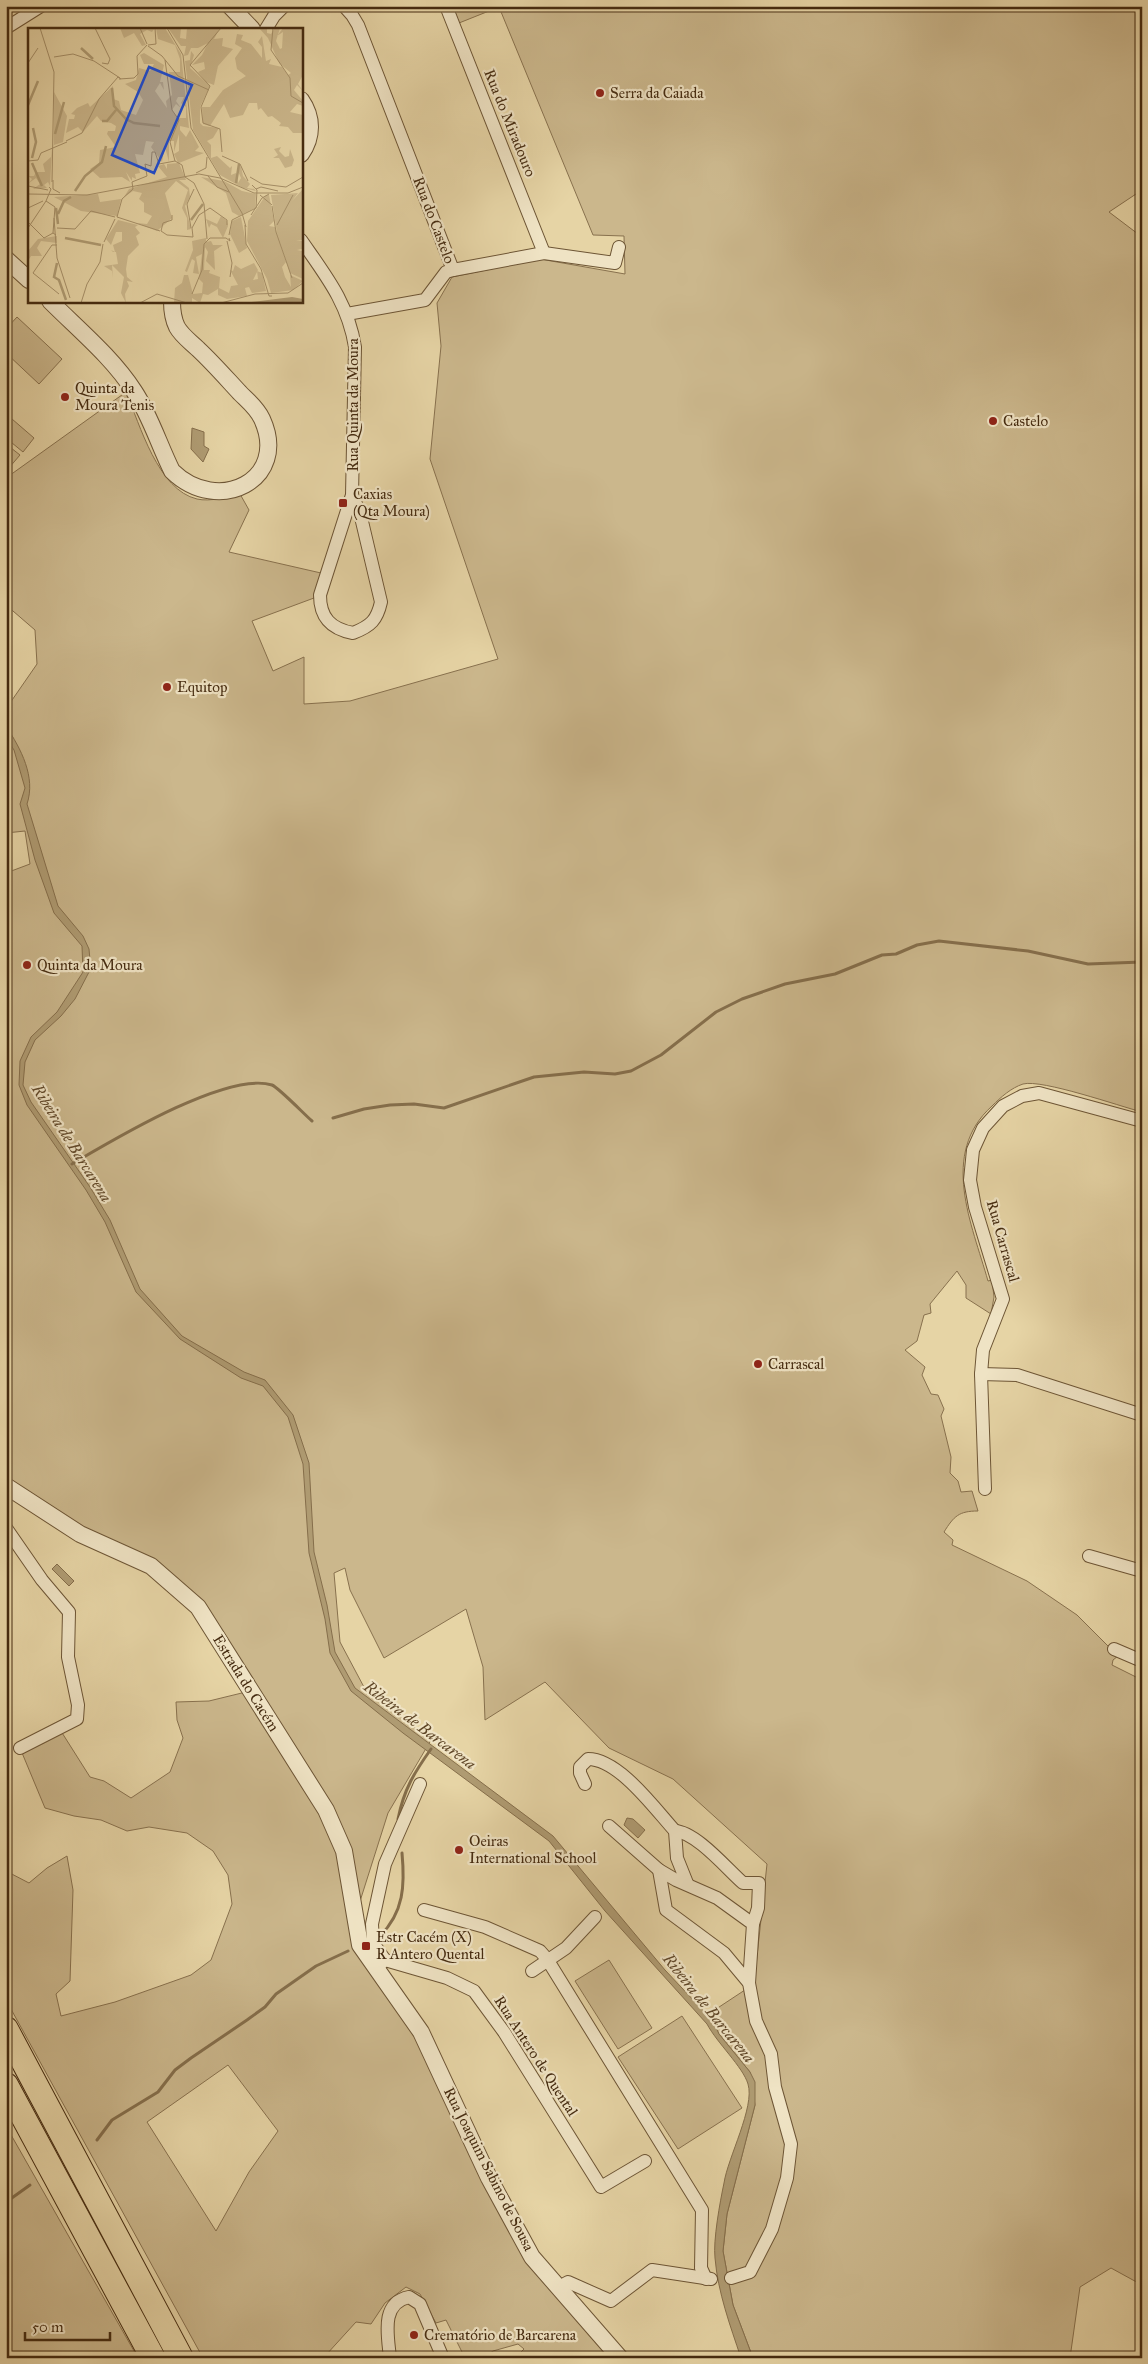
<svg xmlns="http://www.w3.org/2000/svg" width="1148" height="2364" font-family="'IM FELL Great Primer',serif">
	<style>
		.green { fill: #cbb78c; stroke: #88714e; fill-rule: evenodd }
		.water { fill: #af9b72; stroke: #856e4b }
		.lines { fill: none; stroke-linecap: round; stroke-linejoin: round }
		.stream { stroke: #856e4b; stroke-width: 3 }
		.minor-casing { stroke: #6d5535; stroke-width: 14 }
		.tertiary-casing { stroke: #6d5535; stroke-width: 18 }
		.motorway-casing { stroke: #452b10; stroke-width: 26 }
		.minor { stroke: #efe3c4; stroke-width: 12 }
		.tertiary { stroke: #efe3c4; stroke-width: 16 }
		.motorway { stroke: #e6d4a5; stroke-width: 24 }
		.poi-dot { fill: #8f2418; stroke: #efe3c4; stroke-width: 2 }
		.labels { text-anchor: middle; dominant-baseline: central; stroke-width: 4.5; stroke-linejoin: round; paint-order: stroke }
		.poi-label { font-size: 15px; fill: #452b10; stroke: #efe3c4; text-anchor: start }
		.street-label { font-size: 15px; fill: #452b10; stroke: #efe3c4 }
		.water-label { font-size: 16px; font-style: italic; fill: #604728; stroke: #efe3c4 }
		.inset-river { fill: none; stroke: #af9b72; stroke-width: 2.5 }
		.inset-road { fill: none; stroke: #a69069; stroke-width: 1 }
		.view { fill: #1d4ed8; fill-opacity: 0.15; stroke: #1d4ed8; stroke-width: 2.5 }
		.inset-edge { fill: none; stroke: #452b10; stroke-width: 2.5 }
	</style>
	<rect width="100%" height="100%" fill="#e6d4a5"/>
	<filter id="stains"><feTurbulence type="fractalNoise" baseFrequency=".004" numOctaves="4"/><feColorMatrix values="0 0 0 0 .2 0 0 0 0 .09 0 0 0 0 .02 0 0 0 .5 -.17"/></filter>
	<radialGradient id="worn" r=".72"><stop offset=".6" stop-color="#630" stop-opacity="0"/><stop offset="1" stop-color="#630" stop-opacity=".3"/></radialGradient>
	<g class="green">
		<path d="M 453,6 L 1142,6 L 1142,190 L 1109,212 L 1142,237 L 1142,1112 C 1119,1106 1042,1079 1023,1084 C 1011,1088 1001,1097 992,1106 C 939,1154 972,1224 988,1281 L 992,1280 L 994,1297 L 991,1314 L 966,1298 L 966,1285 L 957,1271 L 930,1304 L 931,1313 L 924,1315 L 917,1341 L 905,1350 L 925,1367 L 922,1375 L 931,1394 L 938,1395 L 944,1409 L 941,1416 L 951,1457 L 950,1473 L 958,1481 L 961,1492 L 972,1491 L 978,1511 C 959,1511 954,1516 944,1532 L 953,1540 L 952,1545 L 1027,1581 L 1077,1615 L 1118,1656 L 1113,1660 L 1112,1665 L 1142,1680 L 1142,2285 L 1111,2268 L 1080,2287 L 1070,2358 L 753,2358 L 733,2305 L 723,2251 L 727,2214 L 755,2105 L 750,2072 L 719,2034 L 707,2015 L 754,1984 L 767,1864 L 673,1779 L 609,1748 L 545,1682 L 485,1720 L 483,1667 L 466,1609 L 384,1658 L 350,1590 L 345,1568 L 334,1573 L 340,1642 L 365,1689 L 431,1740 L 388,1813 L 355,1917 L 410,2015 L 532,2257 L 613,2358 L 515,2358 L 524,2349 L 518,2344 L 493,2351 L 483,2358 L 465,2358 L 446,2320 L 436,2323 L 420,2294 L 406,2287 L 385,2303 L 371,2324 L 356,2322 L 326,2355 L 327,2358 L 203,2358 L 6,2000 L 6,1871 L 29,1883 L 47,1868 L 67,1856 L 73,1890 L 70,1981 L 56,1994 L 61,2016 L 115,2002 L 191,1975 L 211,1960 L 232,1904 L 228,1875 L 213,1851 L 187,1833 L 149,1827 L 127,1831 L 101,1820 L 74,1816 L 45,1808 L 20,1748 L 59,1728 L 90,1777 L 104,1781 L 131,1798 L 170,1772 L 183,1738 L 177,1720 L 176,1702 L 209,1701 L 250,1691 L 198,1607 L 151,1566 L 6,1486 L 6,873 L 30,864 L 25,831 L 6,833 L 6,701 L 10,703 L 37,664 L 35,630 L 6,605 L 6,478 L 126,392 C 140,425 158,490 197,499 C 210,502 227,497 240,494 L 249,510 L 229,552 L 321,573 L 314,598 L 252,621 L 273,671 L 304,657 L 304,704 L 350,701 L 498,659 L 430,459 L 441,346 L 437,303 L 452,277 L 540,259 L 625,274 L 624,236 L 593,235 L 499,7 L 459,23 ZM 228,2065 L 278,2131 L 249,2172 L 216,2231 L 147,2122 Z"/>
		<polygon points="17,317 62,359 39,384 6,353 6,329"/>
		<polygon points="12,419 34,438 23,452 6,438 6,426"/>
		<polygon points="6,444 20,455 8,469 6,468"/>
		<polygon points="609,1960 652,2028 618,2049 575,1981"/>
		<polygon points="682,2016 742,2108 678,2149 618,2057"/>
		<polygon points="6,2126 138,2358 6,2358"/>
	</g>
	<g class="water">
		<polygon points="192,428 204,432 204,446 209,449 203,462 191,449"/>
		<path d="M 6,726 C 21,749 36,777 27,804 L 58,906 L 83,936 L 89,949 L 90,960 L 89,972 L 75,999 L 61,1016 L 35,1040 L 25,1062 L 23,1085 L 31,1102 L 90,1187 L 110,1220 L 140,1289 L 182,1336 L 244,1372 L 265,1380 L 293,1415 L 309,1463 L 314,1552 L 327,1605 L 335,1652 L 355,1688 L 553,1836 L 665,1970 L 713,2021 L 719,2034 L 750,2072 L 755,2082 L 755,2105 L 727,2214 L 723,2251 L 733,2305 L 753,2358 L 741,2358 C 730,2325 718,2293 715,2258 C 713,2240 720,2202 724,2183 C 728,2157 755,2107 748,2084 C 743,2067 717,2043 707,2024 L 605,1911 L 549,1841 L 403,1733 L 351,1691 L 330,1653 L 325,1619 L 309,1553 L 303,1464 L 288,1417 L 263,1386 L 241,1378 L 180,1339 L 136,1292 L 105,1222 L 86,1190 L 27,1105 L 19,1085 L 20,1061 L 31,1037 L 57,1012 L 83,972 L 82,946 L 54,913 L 35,860 L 20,804 L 25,788 L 14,750 L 6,738 Z"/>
		<polygon points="57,1564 74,1581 69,1586 52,1569"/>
		<polygon points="627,1818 633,1819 645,1830 638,1838 624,1825"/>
	</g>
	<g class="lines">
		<g class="stream">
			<polyline points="333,1118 364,1109 390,1105 414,1104 444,1108 534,1077 584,1072 615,1074 631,1071 661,1055 716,1012 742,999 785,984 835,974 882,955 896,954 917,945 939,941 1028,951 1088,964 1142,962"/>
			<path d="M 72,1164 C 113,1140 227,1071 272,1085 C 279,1088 304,1114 312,1121"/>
			<path d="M 398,1819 C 404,1789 414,1773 431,1749"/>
			<path d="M 380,1936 C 404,1912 405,1885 402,1853"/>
			<polyline points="97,2140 112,2120 158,2092 175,2070 191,2058 247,2020 265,2007 276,1994 316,1966 348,1951"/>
			<polyline points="6,2206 9,2200 30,2185"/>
		</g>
		<g class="minor-casing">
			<g id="minor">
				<polyline points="344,6 352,15 358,25 453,270 544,253 615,263 619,247"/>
				<polyline points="446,6 544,253"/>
				<polyline points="6,28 41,6"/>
				<polyline points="266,29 274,16 284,6"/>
				<path d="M 301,240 C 326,276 348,303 355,347 L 352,495 L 320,595 C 320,618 331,629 353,633 C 371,626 377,620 381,602 L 360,513 L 352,495"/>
				<polyline points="347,314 425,300 446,272 453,270"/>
				<polyline points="981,1374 1017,1375 1142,1415"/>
				<polyline points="985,1489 981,1374 983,1350 1003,1299 975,1207 970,1180 973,1150 983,1128 1003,1106 1022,1096 1039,1093 1142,1121"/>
				<polyline points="6,1528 42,1580 69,1612 68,1657 78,1705 77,1719 20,1748"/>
				<polyline points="1089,1556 1142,1571"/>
				<polyline points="1114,1649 1142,1661"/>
				<path d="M 585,1784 L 580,1773 L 580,1767 L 588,1759 C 619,1759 655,1809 675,1831 L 677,1858 L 687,1883"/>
				<polyline points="609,1826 659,1870 676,1880 717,1898 753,1924 749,1983"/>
				<path d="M 675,1831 C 696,1832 727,1869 743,1883 L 759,1883 L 758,1908 L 753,1924"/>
				<polyline points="659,1870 666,1910 724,1953 749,1983 756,2021 771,2054 775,2087 791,2144 787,2178 772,2229 750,2272 731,2278"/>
				<polyline points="424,1910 485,1927 540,1951 547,1959 702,2210 701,2268 706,2279"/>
				<polyline points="385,1960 373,1943 372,1924 385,1864 420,1784"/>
				<polyline points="375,1969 385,1960 447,1978 474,1991 504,2032 601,2187 645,2161"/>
				<polyline points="532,1971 566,1948 595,1917"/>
				<polyline points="559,2287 568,2282 611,2301 652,2270 711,2279"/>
				<path d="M 390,2358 C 388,2336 380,2303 409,2297 L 420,2304 L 443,2358"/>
			</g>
		</g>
		<g class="tertiary-casing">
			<g id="tertiary">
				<polyline points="230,6 252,29"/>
				<path d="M 301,100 C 313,117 313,137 301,154"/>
				<polyline points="6,259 29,280"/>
				<path d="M 50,301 C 79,330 112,357 134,391 C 150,415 159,445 172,471 C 218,516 290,480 262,419 C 257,408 248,401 240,393 C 226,378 213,363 198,349 C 191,342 182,336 177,327 C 173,319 172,310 172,301"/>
				<polyline points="6,1486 80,1534 151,1566 198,1607 326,1810 344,1851 360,1945 421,2032 489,2178 532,2257 620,2358"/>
			</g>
		</g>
		<g class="motorway-casing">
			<g id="motorway">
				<polyline points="6,2029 181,2358"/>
				<polyline points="6,2085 153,2358"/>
			</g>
		</g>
		<use href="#minor" class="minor"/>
		<use href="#tertiary" class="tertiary"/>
		<use href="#motorway" class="motorway"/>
	</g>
	<g class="poi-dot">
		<circle cx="600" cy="93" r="5"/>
		<circle cx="65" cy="397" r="5"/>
		<circle cx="993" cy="421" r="5"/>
		<rect x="338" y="498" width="10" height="10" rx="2.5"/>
		<circle cx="167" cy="687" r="5"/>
		<circle cx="27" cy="965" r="5"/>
		<circle cx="758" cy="1364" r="5"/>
		<circle cx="459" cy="1850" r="5"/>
		<rect x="361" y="1941" width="10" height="10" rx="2.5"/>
		<circle cx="414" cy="2335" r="5"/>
	</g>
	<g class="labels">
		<g class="poi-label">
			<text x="610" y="93">Serra da Caiada</text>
			<text x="75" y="388">Quinta da<tspan x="75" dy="17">Moura Tenis</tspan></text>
			<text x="1003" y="421">Castelo</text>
			<text x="353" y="494">Caxias<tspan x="353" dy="17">(Qta Moura)</tspan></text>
			<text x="177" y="687">Equitop</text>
			<text x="37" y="965">Quinta da Moura</text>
			<text x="768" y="1364">Carrascal</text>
			<text x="469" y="1841">Oeiras<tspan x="469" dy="17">International School</tspan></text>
			<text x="376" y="1937">Estr Cacém (X)<tspan x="376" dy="17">R Antero Quental</tspan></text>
			<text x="424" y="2335">Crematório de Barcarena</text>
		</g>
		<g class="street-label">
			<text transform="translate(510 123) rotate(68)">Rua do Miradouro</text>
			<text transform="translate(434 220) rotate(69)">Rua do Castelo</text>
			<text transform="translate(353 405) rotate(-90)">Rua Quinta da Moura</text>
			<text transform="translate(1003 1241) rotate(74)">Rua Carrascal</text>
			<text transform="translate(246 1683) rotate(58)">Estrada do Cacém</text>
			<text transform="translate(536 2056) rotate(57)">Rua Antero de Quental</text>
			<text transform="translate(489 2169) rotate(63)">Rua Joaquim Sabino de Sousa</text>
		</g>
		<g class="water-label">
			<text transform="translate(72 1143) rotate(58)">Ribeira de Barcarena</text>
			<text transform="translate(420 1725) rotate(37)">Ribeira de Barcarena</text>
			<text transform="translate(709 2008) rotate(51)">Ribeira de Barcarena</text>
		</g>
	</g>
	<g transform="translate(28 28)">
		<rect width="275" height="275" fill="#e6d4a5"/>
		<path d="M 92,0 L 127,0 L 124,4 L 119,2 L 112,6 L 118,17 L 114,18 L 106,5 L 96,10 ZM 128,0 L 137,0 L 153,26 L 161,100 L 152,98 L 152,102 L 158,109 L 162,102 L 171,119 L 167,123 L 176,125 L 151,135 L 158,152 L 151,152 L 161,160 L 162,169 L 157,178 L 163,201 L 159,202 L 159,190 L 154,180 L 160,162 L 148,153 L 137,165 L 144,190 L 129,203 L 109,195 L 119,196 L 124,188 L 116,184 L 116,175 L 111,171 L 114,165 L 105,163 L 96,169 L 101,161 L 139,149 L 130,138 L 136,136 L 139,141 L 139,136 L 150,135 L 146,126 L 151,123 L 151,106 L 146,124 L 146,113 L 139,113 L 141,115 L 141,134 L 137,119 L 134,134 L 123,119 L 126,114 L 118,113 L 115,127 L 107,126 L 112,145 L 107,146 L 108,151 L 104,149 L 104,153 L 98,144 L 102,154 L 94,149 L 72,150 L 62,141 L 71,135 L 72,122 L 88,119 L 79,106 L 80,103 L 87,103 L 88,98 L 83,95 L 73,93 L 69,88 L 55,104 L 50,99 L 38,105 L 41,91 L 46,91 L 47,87 L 43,86 L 49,80 L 60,75 L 62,79 L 85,58 L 85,71 L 91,73 L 93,82 L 108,87 L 115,72 L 110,64 L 97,56 L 108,52 L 111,40 L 122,43 L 126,36 L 116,36 L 112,27 L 116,25 L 136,37 L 132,54 L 135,54 L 136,62 L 132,55 L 127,63 L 139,80 L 138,73 L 144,67 L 141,44 L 152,44 L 152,31 L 147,17 L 130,11 ZM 150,69 L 156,69 L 153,75 L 158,79 L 158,90 L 150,90 L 144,82 L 148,76 L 153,80 L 148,73 ZM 140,0 L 153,0 L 152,10 L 158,11 L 159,0 L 192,0 L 186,11 L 195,10 L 194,18 L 205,21 L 190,38 L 186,57 L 178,54 L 170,44 L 177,41 L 176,34 L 164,37 L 174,27 L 180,15 L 170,20 L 163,20 L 160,27 L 156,28 L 158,18 L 153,18 ZM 231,0 L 239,0 L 239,5 L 243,6 L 246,1 L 252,0 L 248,13 L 252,21 L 254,20 L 255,4 L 249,8 L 255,0 L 275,0 L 275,47 L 270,56 L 275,63 L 269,57 L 266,62 L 275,73 L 275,78 L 269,76 L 262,84 L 275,87 L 275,105 L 265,105 L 260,99 L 251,98 L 253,95 L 244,88 L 240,89 L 233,80 L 230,82 L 229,75 L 221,75 L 215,87 L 202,90 L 196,76 L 182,98 L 175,96 L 174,79 L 182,79 L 195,62 L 218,48 L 209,41 L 207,30 L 214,20 L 207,16 L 209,6 L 215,7 L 213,12 L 223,16 L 234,30 L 234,19 L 230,14 L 234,8 L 238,33 L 243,31 L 241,36 L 254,39 L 260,47 L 263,45 L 251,35 L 240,10 ZM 163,23 L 166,27 L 162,40 L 182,58 L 172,79 L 172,95 L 175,98 L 191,100 L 185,110 L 179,113 L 183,117 L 183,130 L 189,128 L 202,140 L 204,138 L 203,147 L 208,145 L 210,155 L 213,150 L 209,141 L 213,138 L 215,148 L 222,156 L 219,160 L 226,161 L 223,157 L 228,163 L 215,160 L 192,147 L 165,102 L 157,33 L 162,32 ZM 26,64 L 39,88 L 35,114 L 26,117 ZM 253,119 L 251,123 L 257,129 L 261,128 L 262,121 L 266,132 L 264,138 L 257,140 L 251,130 L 245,130 L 250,127 L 246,121 ZM 24,120 L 22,158 L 20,154 L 16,157 L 19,160 L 5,161 L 12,156 L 8,150 L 1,155 L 4,151 L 0,148 L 6,148 L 8,144 L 17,144 L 15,136 L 23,129 ZM 173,149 L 196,153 L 214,163 L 228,166 L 227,180 L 211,188 L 204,184 L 198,165 ZM 275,161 L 275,212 L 268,213 L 274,213 L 274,221 L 269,222 L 274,223 L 275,251 L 262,245 L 249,205 L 243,167 L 270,165 L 264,173 ZM 70,166 L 72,174 L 93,171 L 89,188 L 53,183 L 26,169 ZM 238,167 L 241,167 L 246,193 L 241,198 L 247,199 L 258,234 L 254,239 L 257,249 L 263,259 L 262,247 L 275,253 L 265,262 L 243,265 L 239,251 L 219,213 L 220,193 ZM 193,188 L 199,193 L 200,198 L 195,210 L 189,199 L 183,196 L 181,200 L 178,191 L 189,196 ZM 213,189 L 219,220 L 211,225 L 202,206 L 204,193 ZM 90,192 L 110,197 L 107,199 L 112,205 L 108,208 L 111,217 L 100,228 L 98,241 L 99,249 L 105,254 L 99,253 L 101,258 L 97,266 L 98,275 L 93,265 L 96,249 L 84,237 L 85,250 L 84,243 L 76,238 L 90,236 L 88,224 L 85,224 L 83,222 L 87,224 L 85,217 L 94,213 L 94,204 L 88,204 L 83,217 L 78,211 ZM 29,208 L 29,215 L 13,213 L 9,220 L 14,228 L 3,228 L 0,233 L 0,223 L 10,211 ZM 178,210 L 178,214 L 183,213 L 185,217 L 195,217 L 186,223 L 187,242 L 178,233 L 180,224 L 177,219 L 176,242 L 182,242 L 181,245 L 192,249 L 191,260 L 201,265 L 203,258 L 210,257 L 202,242 L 205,243 L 207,237 L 213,241 L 226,235 L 230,242 L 225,252 L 230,251 L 229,243 L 234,245 L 238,263 L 224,265 L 221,259 L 217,260 L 219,268 L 199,271 L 190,267 L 190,261 L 180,267 L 175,266 L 172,275 L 164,270 L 164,275 L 146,275 L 147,260 L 154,255 L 156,247 L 160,247 L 165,266 L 174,265 L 175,255 L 171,251 L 174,226 L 168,229 L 171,246 L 165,245 L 167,233 L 164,231 L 159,244 L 157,243 L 165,222 L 164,213 Z" fill="#cbb78c" fill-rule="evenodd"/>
		<path d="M 264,269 L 275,271 L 275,275 L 215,275 Z" fill="#af9b72"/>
		<path class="inset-river" d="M 53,20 L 65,31M 84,60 L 86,78 L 98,91 L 106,95 L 132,98M 0,77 L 10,53M 74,93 L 79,93 L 88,82M 27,106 L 36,74M 4,130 L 8,114 L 5,100M 4,135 L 14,158M 208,155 L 211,136M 47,163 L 57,148 L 74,134 L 78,118M 28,180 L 30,196M 30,186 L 36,173 L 43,169M 163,192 L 175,176M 37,210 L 73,217M 29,235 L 26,249 L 31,252 L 38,272"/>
		<path class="inset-road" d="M 12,0 L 26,44 L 24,154M 67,0 L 82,31 L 80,36 L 74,35M 112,0 L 119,16M 139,0 L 155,27 L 163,100 L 214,185 L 218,199M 193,0 L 162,37 L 182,58 L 173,79 L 175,95 L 192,101 L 194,124M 202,0 L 221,0M 245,0 L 243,22 L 262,50 L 263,68 L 275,75M 120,17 L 128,16 L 127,0M 120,18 L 134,28 L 150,48 L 181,62M 26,29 L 45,26 L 66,33 L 92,50M 137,32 L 144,82 L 151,92 L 142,114 L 147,133M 0,35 L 10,20M 91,51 L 106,50 L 110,46 L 109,28 L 119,17M 38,113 L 54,105 L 71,71 L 90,49 L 93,51M 194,128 L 212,136 L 220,153M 0,133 L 10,132 L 13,125 L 39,114M 147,133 L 154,137 L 157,149 L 166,155 L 176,176 L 179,211M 168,145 L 178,140 L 179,129M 180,148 L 189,159 L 201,164M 222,149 L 234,156 L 258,159 L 275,149M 25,152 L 25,161 L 32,165M 0,158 L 20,162M 228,161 L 233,159 L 250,163M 0,166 L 59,167 L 171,146 L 192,150 L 226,165 L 260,165 L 275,159M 232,167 L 244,177M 18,173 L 27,179 L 25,205 L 28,207M 244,178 L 248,204 L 264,250M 0,180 L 15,173M 223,187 L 234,170 L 241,166M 89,189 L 94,171 L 105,161 L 104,154 L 119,148 L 117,136 L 123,138 L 124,124 L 127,124 L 131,136 L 147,133M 89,189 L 132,203M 26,190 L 29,230 L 42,270M 0,194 L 16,210 L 25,205M 217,197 L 218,216 L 233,241 L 241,268 L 244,268M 249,197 L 265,167M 0,200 L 18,173 L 23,161 L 21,159M 29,200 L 47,201 L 63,183 L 87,189M 163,200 L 159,176 L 166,161M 133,203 L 139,207 L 165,209 L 164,200 L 171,187 L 182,180 L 199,192 L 199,197M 133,203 L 135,195 L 144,192 L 144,187M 201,207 L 204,192 L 228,180 L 229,162 L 224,157M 199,213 L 204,235 L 202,249M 76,214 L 87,191M 29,217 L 24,217 L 5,245 L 31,266M 164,266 L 174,242 L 176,216 L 182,210 L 198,210 L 202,213 L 201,210M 53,275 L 59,256 L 72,234 L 75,216M 112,275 L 129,266 L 159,275M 193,275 L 227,266 L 260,265 L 275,255"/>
		<path class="view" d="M 121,39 L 164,57 L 126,145 L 84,127 Z"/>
		<rect width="275" height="275" class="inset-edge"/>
	</g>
	<rect width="1148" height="2364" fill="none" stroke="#e6d4a5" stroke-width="25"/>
	<rect x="8" y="8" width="1133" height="2349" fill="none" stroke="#452b10" stroke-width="2.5"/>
	<rect x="12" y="12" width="1123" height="2339" fill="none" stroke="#452b10"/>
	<path d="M25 2332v8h85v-8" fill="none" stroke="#452b10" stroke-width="2.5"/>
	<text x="32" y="2332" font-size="15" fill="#452b10" stroke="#efe3c4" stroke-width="4" paint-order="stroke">50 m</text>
	<rect width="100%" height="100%" filter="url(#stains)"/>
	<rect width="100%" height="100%" fill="url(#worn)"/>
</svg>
